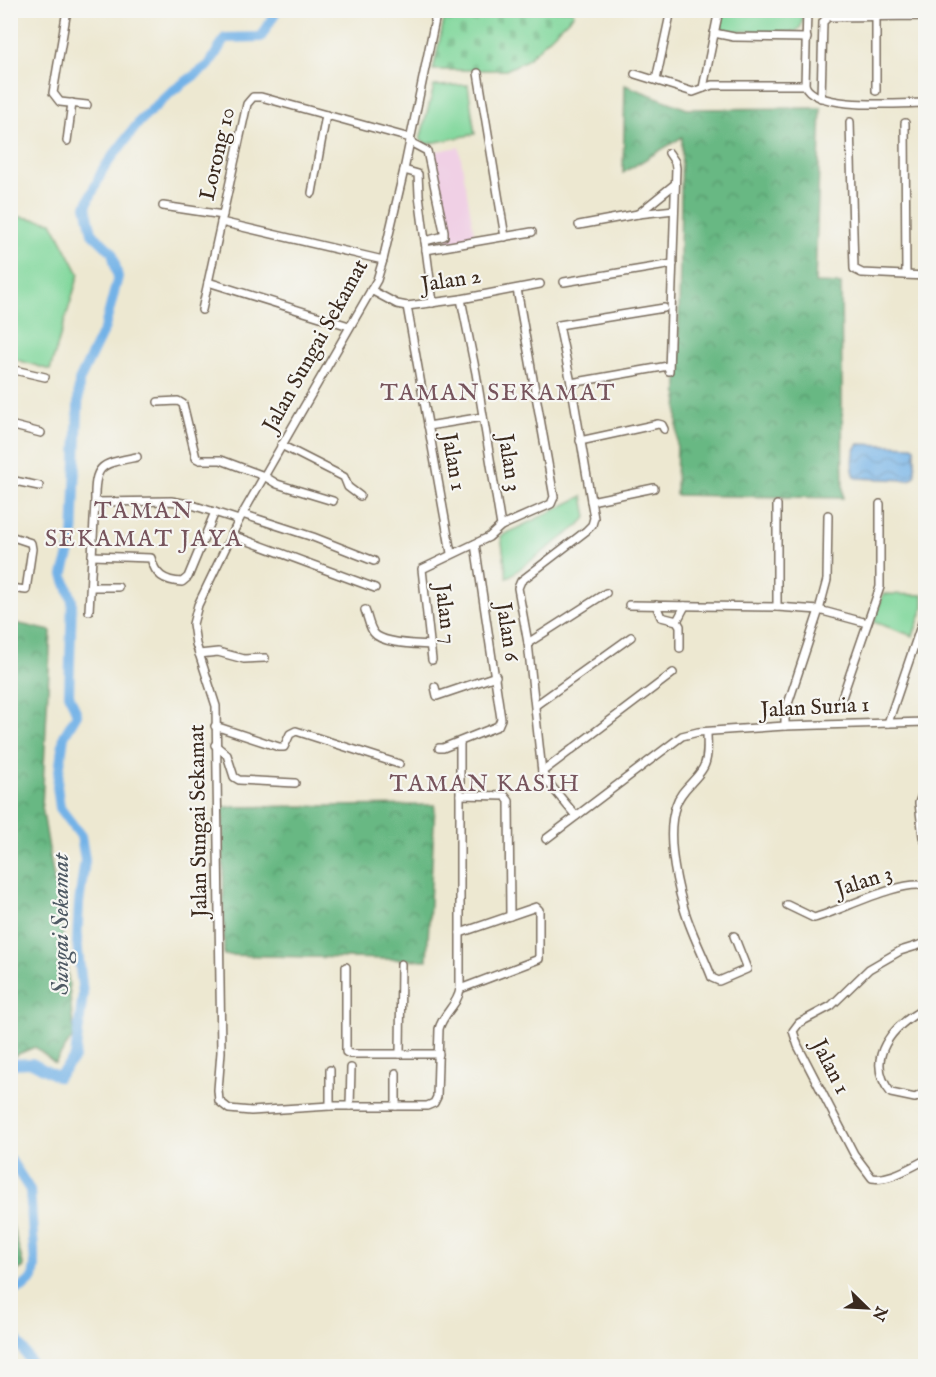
<svg xmlns="http://www.w3.org/2000/svg" width="936" height="1377" font-family="'IM FELL English',serif">
	<style>
		.built { fill: #f0d0e5 }
		.forest { fill: url(#forest-crowns); stroke: #527150; stroke-width: 1.5 }
		.cemetery { fill: url(#cemetery-stones); stroke: #5e805c; stroke-width: 1.5 }
		.park { fill: #80d79b; stroke: #5e805c; stroke-width: 1.5 }
		.water { fill: url(#water-waves); stroke: #576e82; stroke-width: 1.5 }
		.lines { fill: none; stroke-linecap: round; stroke-linejoin: round }
		.river { stroke: #73b2e7; stroke-width: 10 }
		.street-casing { stroke: #796c5d; stroke-width: 10 }
		.street { stroke: #fff; stroke-width: 7 }
		.labels { text-anchor: middle; dominant-baseline: central; stroke-width: 4.5; stroke-linejoin: round; paint-order: stroke }
		.street-label { font-size: 22px; fill: #3b2a1e; stroke: #f6f6f2 }
		.neighbourhood-label { font-size: 24px; letter-spacing: 1.5px; fill: #76545c; stroke: #f6f6f2 }
		.water-label { font-size: 24px; font-style: italic; fill: #4f5a64; stroke: #f6f6f2 }
	</style>
	<defs>
		<pattern id="forest-crowns" width="20" height="18" patternUnits="userSpaceOnUse" patternTransform="scale(1.5)"><rect width="20" height="18" fill="#68b883"/><path d="M2 6a3 3 0 1 1 6 0M12 15a3 3 0 1 1 6 0" fill="none" stroke="#57966b"/></pattern>
		<pattern id="cemetery-stones" width="16" height="16" patternUnits="userSpaceOnUse" patternTransform="scale(1.5)"><rect width="16" height="16" fill="#80d79b"/><path d="M2 7V4a2 2 0 0 1 4 0v3zM10 15v-3a2 2 0 0 1 4 0v3z" fill="#70b985"/></pattern>
		<pattern id="water-waves" width="16" height="10" patternUnits="userSpaceOnUse" patternTransform="scale(1.5)"><rect width="16" height="10" fill="#73b2e7"/><path d="M0 5q4-4 8 0t8 0" fill="none" stroke="#6091bb"/></pattern>
	</defs>
	<rect width="100%" height="100%" fill="#f6f6f2"/>
	<filter id="ink" filterUnits="userSpaceOnUse"><feTurbulence type="fractalNoise" baseFrequency=".0167" numOctaves="2"/><feDisplacementMap in="SourceGraphic" scale="12" xChannelSelector="R" yChannelSelector="G"/><feConvolveMatrix kernelMatrix="1 2 1 2 8 2 1 2 1" color-interpolation-filters="sRGB"/></filter>
	<filter id="wash" filterUnits="userSpaceOnUse"><feTurbulence type="fractalNoise" baseFrequency=".008" numOctaves="4" result="noise"/><feDisplacementMap in="SourceGraphic" scale="24" xChannelSelector="R" yChannelSelector="G"/><feGaussianBlur stdDeviation="1.35" result="paint"/><feColorMatrix in="noise" values="0 0 0 0 0 0 0 0 0 0 0 0 0 0 0 0 0 1.4 0 .05"/><feComposite in="paint" operator="in"/></filter>
	<g filter="url(#wash)">
		<rect width="100%" height="100%" fill="#ede8d1"/>
		<polygon class="built" points="459,147 475,239 448,244 432,152"/>
		<g class="forest">
			<polygon points="625,85 687,109 821,108 815,283 841,284 843,498 676,495 682,137 623,173"/>
			<polygon points="11,622 51,631 42,806 65,948 74,1035 55,1063 35,1047 11,1057"/>
			<polygon points="435,805 427,960 224,955 223,807"/>
			<polygon points="11,1220 24,1267 11,1274 10,1274"/>
		</g>
		<polygon class="cemetery" points="572,10 574,14 527,60 506,70 433,70 446,11"/>
		<g class="park">
			<path d="M 722,11 L 802,11 C 802,20 804,28 794,32 L 731,31 L 723,30 L 719,24 Z"/>
			<polygon points="468,85 475,134 427,144 420,140 434,86"/>
			<polygon points="15,216 52,222 79,274 50,370 11,358"/>
			<polygon points="583,496 587,517 577,527 507,578 501,536"/>
			<polygon points="883,594 923,595 923,608 913,636 874,622"/>
		</g>
		<path class="water" d="M 859,444 L 912,446 L 915,448 L 915,476 L 909,480 L 856,478 C 851,471 852,451 859,444 Z"/>
		<g class="lines">
			<g class="river">
				<polyline points="10,1064 32,1063 58,1077 75,1057 83,994 77,942 79,903 85,860 81,836 60,808 57,786 64,736 77,714 69,694 72,600 63,575 73,541 79,381 105,327 118,277 112,252 92,233 86,206 103,169 140,121 171,92 209,65 225,38 261,37 277,10"/>
				<polyline points="10,1159 30,1190 35,1266 33,1278 22,1288 10,1291"/>
				<polyline points="10,1329 33,1366"/>
			</g>
		</g>
	</g>
	<g filter="url(#ink)">
		<g class="lines">
			<g class="street-casing">
				<g id="street">
					<polyline points="67,10 53,93 60,102 87,105"/>
					<path d="M 437,10 L 404,170 L 383,260 L 377,280 L 239,520 L 198,605 L 193,624 L 196,644 L 216,706 L 221,1052 L 218,1090 L 219,1101 L 229,1109 L 251,1111 L 330,1106 L 427,1106 L 434,1103 L 437,1097 L 439,1029 C 443,1013 458,1005 460,989 L 460,742"/>
					<path d="M 807,10 L 805,85 C 815,111 901,103 926,103"/>
					<polyline points="714,33 734,37 807,38"/>
					<polyline points="478,73 505,237"/>
					<polyline points="635,74 693,92 712,85 805,85"/>
					<polyline points="656,80 671,10"/>
					<polyline points="703,88 719,10"/>
					<polyline points="876,91 876,16"/>
					<polyline points="821,98 823,22 828,17 923,16 926,20"/>
					<polyline points="850,122 854,269 862,273 926,276"/>
					<polyline points="905,123 906,275"/>
					<polyline points="67,141 72,103"/>
					<polyline points="410,142 427,151 444,231 444,236 425,241"/>
					<polyline points="669,153 675,162 676,168 669,371"/>
					<polyline points="404,170 418,174 419,195 433,303"/>
					<polyline points="312,193 326,115"/>
					<polyline points="163,206 223,215"/>
					<polyline points="638,214 675,184"/>
					<polyline points="221,222 383,260"/>
					<polyline points="579,225 638,214 674,210"/>
					<polyline points="426,250 532,232"/>
					<polyline points="208,282 349,326"/>
					<polyline points="564,282 673,264"/>
					<polyline points="371,290 397,304 407,306 461,299 540,284"/>
					<polyline points="461,299 476,373 501,526"/>
					<polyline points="407,306 451,553"/>
					<polyline points="202,310 247,104 253,97 261,97 410,138"/>
					<polyline points="10,369 45,377"/>
					<polyline points="571,383 668,366"/>
					<polyline points="158,402 178,401 183,404 196,458 200,460 221,460 264,476 277,484 333,501"/>
					<polyline points="10,425 41,433"/>
					<polyline points="428,426 483,417"/>
					<polyline points="580,441 658,424 662,425 664,429"/>
					<polyline points="281,445 344,477 348,487 360,496"/>
					<polyline points="10,480 39,486"/>
					<polyline points="591,501 654,488"/>
					<path d="M 95,502 C 94,463 102,464 137,457"/>
					<polyline points="242,514 313,537 374,561"/>
					<polyline points="232,535 375,588"/>
					<polyline points="10,536 31,543 32,549 26,590 10,588"/>
					<path d="M 92,556 L 151,558 C 155,575 164,581 182,582 L 188,577 L 215,512"/>
					<polyline points="91,587 118,587"/>
					<polyline points="629,605 777,607 819,610 867,623"/>
					<polyline points="656,605 661,617 677,621 685,606"/>
					<polyline points="777,607 777,505"/>
					<path d="M 365,610 C 368,617 369,627 374,633 C 382,644 418,644 430,645"/>
					<polyline points="89,611 95,502 171,501 189,504 239,520"/>
					<polyline points="677,621 680,626 680,648"/>
					<polyline points="528,643 606,593"/>
					<polyline points="199,654 218,652 244,659 265,658"/>
					<polyline points="432,660 422,569 489,537 501,526 551,504 554,497 517,289"/>
					<polyline points="435,687 437,696 496,676"/>
					<polyline points="536,705 631,637"/>
					<polyline points="839,706 880,587 880,504"/>
					<polyline points="888,723 926,611"/>
					<polyline points="215,726 279,747 284,747 290,734 296,731 399,764"/>
					<polyline points="785,726 785,713 819,610 827,580 828,515"/>
					<path d="M 707,732 C 707,743 709,758 703,768 C 695,782 681,789 676,805 C 666,832 675,877 683,905 C 689,929 703,954 712,978 L 719,981 L 747,969 L 734,936"/>
					<polyline points="215,745 227,755 234,777 239,780 295,783"/>
					<polyline points="439,748 443,748 498,726 501,719 475,544"/>
					<polyline points="542,772 673,673"/>
					<polyline points="926,784 919,803 923,837 926,843"/>
					<polyline points="460,795 505,796 509,801 510,916"/>
					<polyline points="576,816 547,781 542,772 528,643 518,588 521,581 586,531 592,525 594,518 571,383 559,325 664,308"/>
					<polyline points="546,839 682,736 698,732 785,726 926,722"/>
					<path d="M 787,905 L 814,918 C 840,911 901,879 926,886"/>
					<polyline points="460,933 536,907 539,910 539,959 460,989"/>
					<path d="M 926,943 L 900,951 L 869,969 L 831,1006 L 799,1023 L 793,1031 L 798,1046 L 854,1154 L 872,1178 C 890,1181 910,1167 926,1160"/>
					<polyline points="346,967 346,1052 350,1054 439,1054"/>
					<path d="M 926,1008 C 893,1025 863,1058 891,1093 L 915,1098 L 926,1092"/>
					<polyline points="400,1054 401,964"/>
					<polyline points="330,1070 330,1106"/>
					<polyline points="350,1106 351,1068"/>
					<polyline points="396,1106 396,1073"/>
				</g>
			</g>
			<use href="#street" class="street"/>
		</g>
	</g>
	<g class="labels">
		<g class="street-label">
			<text transform="translate(218 154) rotate(-77)">Lorong 10</text>
			<text transform="translate(451 281) rotate(-9)">Jalan 2</text>
			<text transform="translate(316 346) rotate(-61)">Jalan Sungai Sekamat</text>
			<text transform="translate(453 462) rotate(80)">Jalan 1</text>
			<text transform="translate(509 463) rotate(81)">Jalan 3</text>
			<text transform="translate(445 614) rotate(83)">Jalan 7</text>
			<text transform="translate(507 632) rotate(81)">Jalan 6</text>
			<text transform="translate(815 708) rotate(-3)">Jalan Suria 1</text>
			<text transform="translate(199 821) rotate(-91)">Jalan Sungai Sekamat</text>
			<text transform="translate(864 882) rotate(-18)">Jalan 3</text>
			<text transform="translate(830 1067) rotate(63)">Jalan 1</text>
		</g>
		<g class="neighbourhood-label">
			<text x="498" y="393">TAMAN SEKAMAT</text>
			<text x="144" y="511">TAMAN<tspan x="144" dy="28">SEKAMAT JAYA</tspan></text>
			<text x="485" y="784">TAMAN KASIH</text>
		</g>
		<g class="water-label">
			<text transform="translate(61 924) rotate(-90)">Sungai Sekamat</text>
		</g>
	</g>
	<rect width="936" height="1377" fill="none" stroke="#f6f6f2" stroke-width="36"/>
	<g transform="translate(867 1308) rotate(114)" stroke="#f6f6f2" stroke-width="4.5" paint-order="stroke">
	<path d="M0-4.5L10 22L0 15L-10 22Z" fill="#3b2a1e"/>
	<text y="-9" font-size="16" font-weight="bold" text-anchor="middle" fill="#3b2a1e">N</text>
	</g>
</svg>
